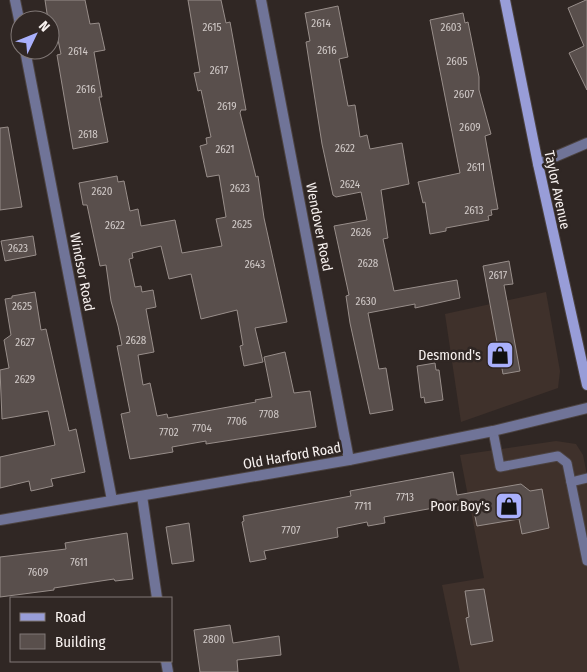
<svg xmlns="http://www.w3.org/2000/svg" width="587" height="672" font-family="'Fira Sans Condensed',sans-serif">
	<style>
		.built { fill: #3f312b }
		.building { fill: #594f4c; stroke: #988e8a }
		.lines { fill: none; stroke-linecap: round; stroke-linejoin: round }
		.service-casing { stroke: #4c4341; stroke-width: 11 }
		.minor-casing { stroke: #4c4341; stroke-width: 12 }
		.tertiary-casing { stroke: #4c4341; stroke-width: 12 }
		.secondary-casing { stroke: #4c4341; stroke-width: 12 }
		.service { stroke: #707498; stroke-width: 9 }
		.minor { stroke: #707498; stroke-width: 10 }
		.tertiary { stroke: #707498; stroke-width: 10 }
		.secondary { stroke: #989dd8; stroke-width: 10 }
		.labels { text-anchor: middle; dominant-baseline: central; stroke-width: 5; stroke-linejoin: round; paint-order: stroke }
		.number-label { font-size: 11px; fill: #d0c9c7 }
		.street-label { font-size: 14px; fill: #f8f2f0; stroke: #302724 }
		.poi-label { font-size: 14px; fill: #f8f2f0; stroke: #302724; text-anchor: end }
	</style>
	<rect width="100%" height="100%" fill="#302724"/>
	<g class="built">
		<polygon points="546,292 560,371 558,388 461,422 445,314"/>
		<polygon points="556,441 576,444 583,455 587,475 587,672 460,672 442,585 484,578 460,455"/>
	</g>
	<g class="building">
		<polygon points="45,0 85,0 90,24 99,23 105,50 94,52 102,97 99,97 108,142 73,149 57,55 61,54 54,21 48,20"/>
		<polygon points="188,0 221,0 226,23 230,22 246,110 241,110 240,113 256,177 258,176 264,218 287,322 255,328 263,362 244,366 240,346 243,345 237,310 201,319 191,274 169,279 161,246 132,253 133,258 129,259 135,287 141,286 142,292 153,290 156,307 146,309 154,352 138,355 143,385 150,383 157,416 167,414 168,418 256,402 255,400 272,397 264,357 285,352 294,393 310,391 316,427 206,444 206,441 172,447 173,452 130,459 121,414 130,412 117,346 122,345 118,326 111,301 106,265 100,266 87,205 83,205 79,183 117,176 118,182 124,181 130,211 138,209 141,226 175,220 182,253 222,246 216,219 226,217 219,175 207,177 200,146 207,144 206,138 211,137 201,90 198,91 194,73 200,72"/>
		<polygon points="586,0 587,0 587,90 569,53 584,46 568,8"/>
		<polygon points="338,6 348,57 339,59 348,106 355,105 360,137 367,135 370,149 402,143 409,184 381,190 388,238 383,239 394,291 457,280 460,298 415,308 415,304 368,313 379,369 386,368 393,410 370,414 350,323 346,296 349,295 334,226 367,220 361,192 336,197 333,195 322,144 306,42 310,41 305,13"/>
		<polygon points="463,13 465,23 468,22 479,77 479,90 491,134 485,136 498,209 491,210 492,215 488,216 489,220 446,228 446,231 430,234 425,202 423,203 418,182 460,173 430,20"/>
		<polygon points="8,127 22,207 0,210 0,128"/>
		<polygon points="33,236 36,255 5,261 1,241"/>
		<polygon points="509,261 513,284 504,285 520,371 503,374 483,266"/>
		<polygon points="35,292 41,330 46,329 69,431 76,429 85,472 51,479 53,486 31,491 29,481 0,488 0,457 55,445 48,411 2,419 0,370 9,368 4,340 11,335 5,299 12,298 12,296"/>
		<polygon points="435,363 436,370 439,370 443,400 425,403 424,397 421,398 417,366"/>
		<polygon points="453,472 457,495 521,484 530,491 542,489 549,528 522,534 519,519 477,526 473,507 450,512 449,507 439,509 439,507 384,517 385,523 368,526 367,522 337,528 338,537 264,551 266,559 250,562 242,522 244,521 243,516 351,496 350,491"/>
		<polygon points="189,523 194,561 172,564 166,527"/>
		<polygon points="127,533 133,579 115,581 114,579 54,588 54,590 0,597 0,557 66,549 65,543"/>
		<polygon points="484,589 493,641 471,645 466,618 469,617 465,591"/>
		<polygon points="230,625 233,643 279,636 281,655 237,660 238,672 200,672 194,630"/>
	</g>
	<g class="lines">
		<g class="service-casing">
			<g id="service">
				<polyline points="493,431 500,467 558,456 567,463 587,561"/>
				<polyline points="571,482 587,478"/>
			</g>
		</g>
		<g class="minor-casing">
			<g id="minor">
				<polyline points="15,0 20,24"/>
				<polyline points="261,0 349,460"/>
				<polyline points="25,50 112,500"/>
				<polyline points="538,164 587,143"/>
				<polyline points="142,496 157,598"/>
				<polyline points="166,661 168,672"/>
			</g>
		</g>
		<g class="tertiary-casing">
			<polyline id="tertiary" points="0,520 349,460 493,431 587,408"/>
		</g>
		<g class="secondary-casing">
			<polyline id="secondary" points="505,0 538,164 587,385"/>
		</g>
		<use href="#service" class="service"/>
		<use href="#minor" class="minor"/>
		<use href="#tertiary" class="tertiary"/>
		<use href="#secondary" class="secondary"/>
	</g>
	<defs>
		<g id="shop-square" transform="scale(1.4375)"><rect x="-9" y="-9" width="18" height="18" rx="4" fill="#a9b0fc" stroke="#302724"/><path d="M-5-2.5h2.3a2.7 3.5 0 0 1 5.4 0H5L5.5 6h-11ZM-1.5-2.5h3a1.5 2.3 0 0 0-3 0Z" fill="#111"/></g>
	</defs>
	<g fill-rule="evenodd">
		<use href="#shop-square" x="500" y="355"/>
		<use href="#shop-square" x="509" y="506"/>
	</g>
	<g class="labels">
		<g class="number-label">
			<text x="321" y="23">2614</text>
			<text x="212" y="27">2615</text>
			<text x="451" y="27">2603</text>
			<text x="327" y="50">2616</text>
			<text x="78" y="51">2614</text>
			<text x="457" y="61">2605</text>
			<text x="219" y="70">2617</text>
			<text x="86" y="89">2616</text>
			<text x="464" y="94">2607</text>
			<text x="227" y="106">2619</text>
			<text x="470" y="127">2609</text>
			<text x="88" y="134">2618</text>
			<text x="345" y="148">2622</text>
			<text x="225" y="149">2621</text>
			<text x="476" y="167">2611</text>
			<text x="350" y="184">2624</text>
			<text x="240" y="188">2623</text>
			<text x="102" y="191">2620</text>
			<text x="474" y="210">2613</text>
			<text x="242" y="224">2625</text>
			<text x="115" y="225">2622</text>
			<text x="361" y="232">2626</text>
			<text x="18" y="248">2623</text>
			<text x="368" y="263">2628</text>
			<text x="255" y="264">2643</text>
			<text x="498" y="275">2617</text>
			<text x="366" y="301">2630</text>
			<text x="22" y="306">2625</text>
			<text x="136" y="340">2628</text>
			<text x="25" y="342">2627</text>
			<text x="25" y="379">2629</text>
			<text x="269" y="414">7708</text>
			<text x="237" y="421">7706</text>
			<text x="202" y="428">7704</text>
			<text x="169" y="432">7702</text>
			<text x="405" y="497">7713</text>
			<text x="363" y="506">7711</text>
			<text x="291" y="530">7707</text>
			<text x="79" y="562">7611</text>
			<text x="38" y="572">7609</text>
			<text x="214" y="639">2800</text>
		</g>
		<g class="street-label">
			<text transform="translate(557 190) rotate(78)">Taylor Avenue</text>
			<text transform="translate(319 227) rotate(79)">Wendover Road</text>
			<text transform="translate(82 272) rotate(79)">Windsor Road</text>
			<text transform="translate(292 456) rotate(-10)">Old Harford Road</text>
		</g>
		<g class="poi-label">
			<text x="481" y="355">Desmond's</text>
			<text x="490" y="506">Poor Boy's</text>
		</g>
	</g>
	<rect x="10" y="597" width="162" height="65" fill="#302724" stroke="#807876"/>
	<rect x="20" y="613" width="25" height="8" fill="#989dd8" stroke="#807876"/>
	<text x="55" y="622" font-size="15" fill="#f8f2f0">Road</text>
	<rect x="20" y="634" width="25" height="15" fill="#594f4c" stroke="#807876"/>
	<text x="55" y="647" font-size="15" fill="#f8f2f0">Building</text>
	<g transform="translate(35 35) rotate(47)"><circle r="24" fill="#302724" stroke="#807876"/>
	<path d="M0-4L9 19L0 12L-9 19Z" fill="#a9b0fc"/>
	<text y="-8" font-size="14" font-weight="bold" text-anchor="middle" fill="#f8f2f0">N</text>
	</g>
</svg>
